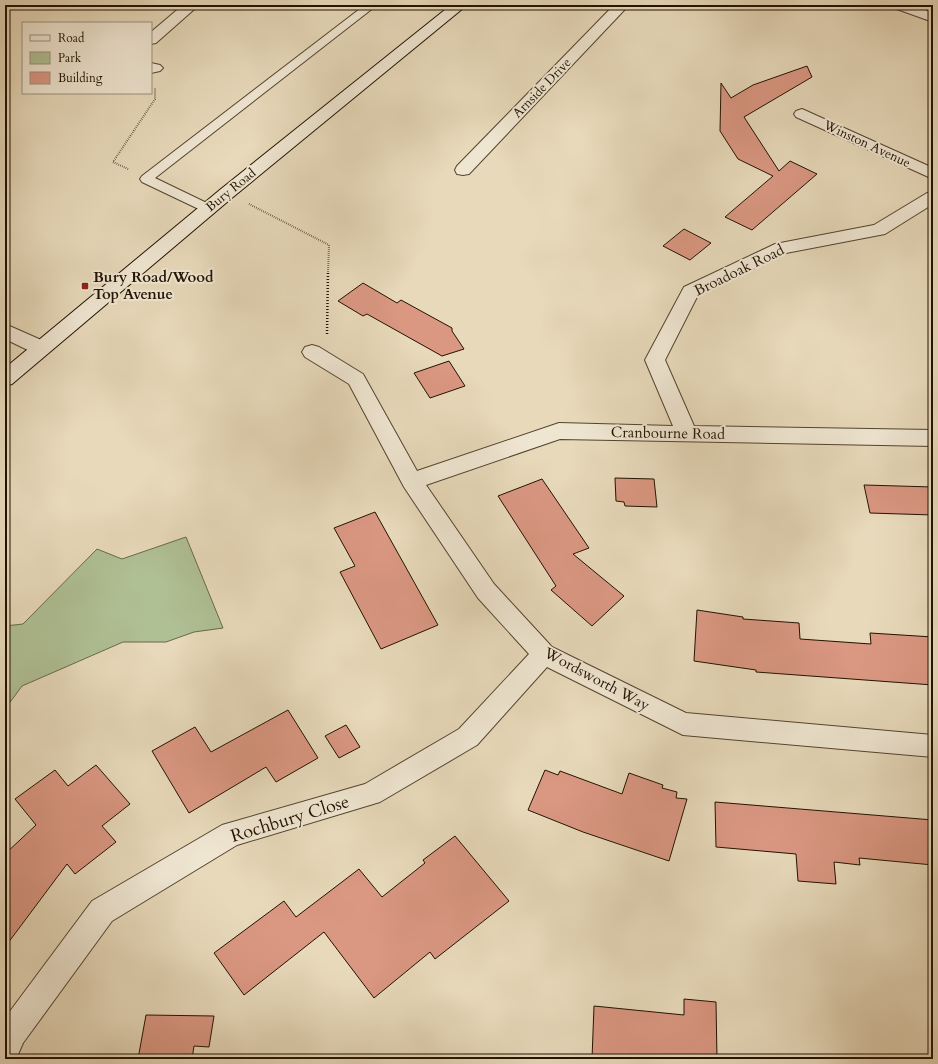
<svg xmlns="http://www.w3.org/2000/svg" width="938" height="1064" font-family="Cardo,serif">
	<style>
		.green { fill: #afc094; stroke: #68694a }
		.building { fill: #da9782; stroke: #221200 }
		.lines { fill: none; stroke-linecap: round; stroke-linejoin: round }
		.lane-casing { stroke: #53442e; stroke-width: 2 }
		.street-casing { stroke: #53442e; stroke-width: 2 }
		.secondary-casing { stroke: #221200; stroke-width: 2 }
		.path-far1 { stroke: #221200; stroke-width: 2; stroke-dasharray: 0.5 1.5; stroke-linecap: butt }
		.path { stroke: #221200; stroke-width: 2.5; stroke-dasharray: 1 2; stroke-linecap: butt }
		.lane { fill: #efe6d2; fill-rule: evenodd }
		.street { fill: #efe6d2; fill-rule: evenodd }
		.secondary { fill: #efe6d2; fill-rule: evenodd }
		.poi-dot { fill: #8f2418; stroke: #efe6d2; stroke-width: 1.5 }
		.labels { text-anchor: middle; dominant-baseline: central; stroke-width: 4; stroke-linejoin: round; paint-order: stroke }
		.far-street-label { font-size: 13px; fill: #221200; stroke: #efe6d2 }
		.street-label { font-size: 15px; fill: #221200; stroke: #efe6d2 }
		.poi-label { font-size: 15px; font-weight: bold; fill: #221200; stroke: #efe6d2; text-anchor: start }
		.near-street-label { font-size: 18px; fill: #221200; stroke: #efe6d2 }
	</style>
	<rect width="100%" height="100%" fill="#e7d9ba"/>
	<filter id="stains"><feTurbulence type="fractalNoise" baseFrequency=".005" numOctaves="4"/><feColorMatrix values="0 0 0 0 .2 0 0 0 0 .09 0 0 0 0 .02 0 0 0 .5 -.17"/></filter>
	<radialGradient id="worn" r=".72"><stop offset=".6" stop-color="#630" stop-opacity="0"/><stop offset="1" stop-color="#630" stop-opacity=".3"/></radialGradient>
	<polygon class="green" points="186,537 223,628 194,632 166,642 123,642 22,686 5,709 5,626 23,624 97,549 122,559"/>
	<g class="building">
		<polygon points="807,66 812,77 744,117 779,171 790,161 817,174 752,230 725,217 773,176 738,159 720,131 721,83 731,98 753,85"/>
		<polygon points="684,229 711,243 690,260 663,246"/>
		<polygon points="363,283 397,303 401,300 452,328 452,331 464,349 442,356 367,314 363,316 338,301"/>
		<polygon points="449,361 465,386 430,398 414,373"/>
		<polygon points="615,478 654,479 657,507 625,506 624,502 616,501"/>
		<polygon points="542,479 589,548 573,554 624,596 592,626 551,590 556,586 498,496"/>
		<polygon points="864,485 933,487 933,515 870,513"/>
		<polygon points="375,512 438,625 381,649 340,572 355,566 334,528"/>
		<polygon points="697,610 743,617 743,619 799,623 800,639 871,644 870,633 933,637 933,685 756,672 756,670 694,661"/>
		<polygon points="288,710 318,758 276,782 266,767 189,813 152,751 195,727 211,752"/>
		<polygon points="346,725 360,747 339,758 325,736"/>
		<polygon points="96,765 130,804 102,826 116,842 75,874 67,864 5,947 5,854 36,825 15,799 55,770 68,786"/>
		<polygon points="545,770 558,775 560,771 622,794 629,773 663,785 662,788 677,792 676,798 687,799 669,861 583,832 528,810"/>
		<polygon points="715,802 933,820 933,865 859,858 860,865 834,862 836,884 798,881 796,854 716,847"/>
		<polygon points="455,836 509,901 435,959 430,952 374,998 324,932 244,995 214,953 284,901 296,917 359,869 382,897 425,863 423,860"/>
		<polygon points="684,999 716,1002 717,1059 592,1059 594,1006 684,1015"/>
		<polygon points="146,1015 214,1016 209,1047 194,1046 192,1059 138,1059"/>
	</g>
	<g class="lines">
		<g class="lane-casing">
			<polygon id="lane" points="365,5 377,5 155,178 213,206 215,209 213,212 205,212 142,182 140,179 142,176"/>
		</g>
		<g class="street-casing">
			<g id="street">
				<polygon points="183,5 199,5 156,43 151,44 151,32"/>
				<polygon points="614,5 629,5 469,174 463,175 457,174 455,170 457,166"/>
				<polygon points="892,5 912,5 933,13 933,22 894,8"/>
				<polygon points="151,63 160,65 163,68 160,71 151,73"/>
				<polygon points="802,109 933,168 933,179 796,117 794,114 796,111"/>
				<polygon points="933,192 933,204 885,234 786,253 698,295 665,360 694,426 933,430 933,446 560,439 426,485 494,584 552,647 686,713 933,735 933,757 683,735 547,667 477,745 380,802 237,845 112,921 23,1043 16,1059 5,1059 5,1018 92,901 222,825 365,784 459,729 529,654 478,598 404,487 349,384 305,357 302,352 305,347 312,345 319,347 363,374 417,471 559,423 673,426 645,360 684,287 775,244 874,225 927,193"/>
				<polygon points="5,324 48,343 51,348 48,353 41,355 34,353 5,339"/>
			</g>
		</g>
		<g class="secondary-casing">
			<polygon id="secondary" points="451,5 467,5 233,197 12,384 5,386 5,368 221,189"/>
		</g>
		<g class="path-far1">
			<polyline points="128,169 113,162 155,99 155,88"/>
			<polyline points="249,204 329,245 328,273"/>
		</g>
		<polyline class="path" points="327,334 328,272"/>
		<use href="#lane" class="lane"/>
		<use href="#street" class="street"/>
		<use href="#secondary" class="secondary"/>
	</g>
	<rect class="poi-dot" x="81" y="282" width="8" height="8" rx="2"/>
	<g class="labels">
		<g class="far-street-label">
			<text transform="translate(542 88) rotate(-46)">Arnside Drive</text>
			<text transform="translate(867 144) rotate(25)">Winston Avenue</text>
			<text transform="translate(231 190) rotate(-39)">Bury Road</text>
		</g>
		<g class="street-label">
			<text transform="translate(739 270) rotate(-26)">Broadoak Road</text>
			<text transform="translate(668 433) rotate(1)">Cranbourne Road</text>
			<text transform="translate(597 679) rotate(28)">Wordsworth Way</text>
		</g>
		<g class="poi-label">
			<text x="93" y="277">Bury Road/Wood<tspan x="93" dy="17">Top Avenue</tspan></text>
		</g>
		<g class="near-street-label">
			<text transform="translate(290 819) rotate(-17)">Rochbury Close</text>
		</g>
	</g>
	<rect width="938" height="1064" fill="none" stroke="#e7d9ba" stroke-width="20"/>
	<rect x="6" y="6" width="926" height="1052" fill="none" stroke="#221200" stroke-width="2"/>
	<rect x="10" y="10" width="918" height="1044" fill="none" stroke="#221200"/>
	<rect x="22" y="22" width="130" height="72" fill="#efe6d2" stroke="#9d917e"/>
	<rect x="30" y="35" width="20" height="6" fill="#efe6d2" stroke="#9d917e"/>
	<text x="58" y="42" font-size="12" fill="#221200">Road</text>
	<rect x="30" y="52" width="20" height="12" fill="#afc094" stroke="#9d917e"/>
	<text x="58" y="62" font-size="12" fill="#221200">Park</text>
	<rect x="30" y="72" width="20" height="12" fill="#da9782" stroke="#9d917e"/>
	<text x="58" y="82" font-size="12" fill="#221200">Building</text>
	<rect width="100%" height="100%" filter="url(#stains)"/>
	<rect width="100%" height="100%" fill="url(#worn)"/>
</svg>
